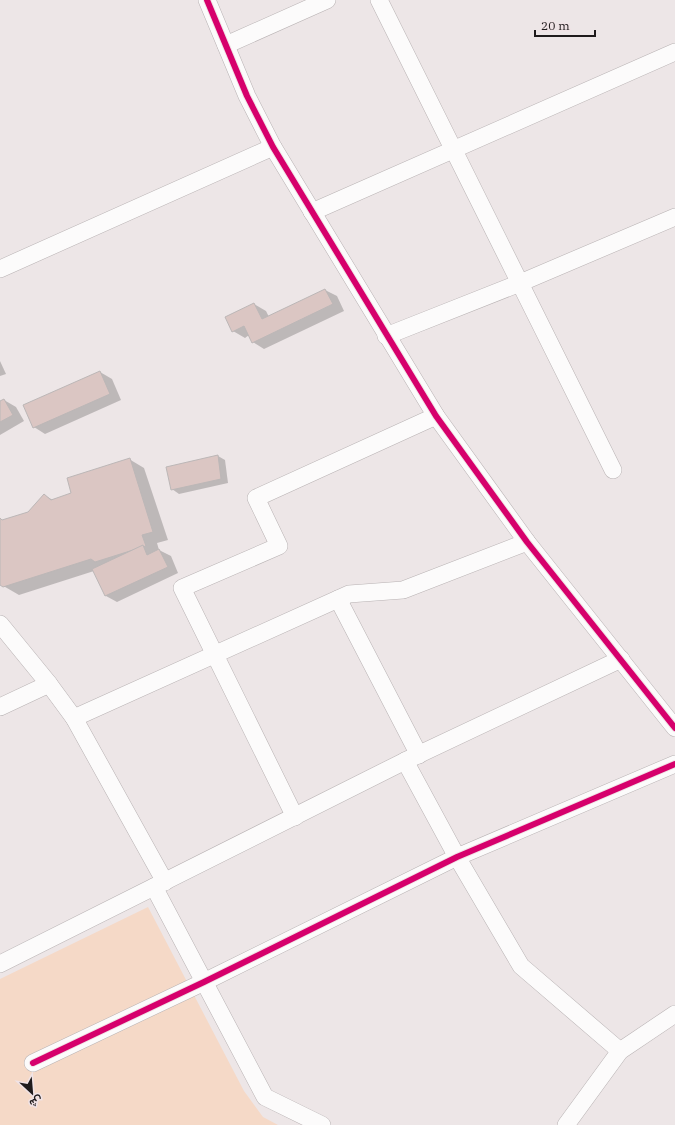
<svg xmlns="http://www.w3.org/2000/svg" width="675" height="1125" font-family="'IBM Plex Serif',Vazirmatn,serif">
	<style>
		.green { fill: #f5d9c7 }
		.shadow { fill: #0003 }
		.building { fill: #dbc6c3; stroke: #bcb7b7 }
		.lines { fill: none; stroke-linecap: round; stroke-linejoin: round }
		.minor-casing { stroke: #b8b2b3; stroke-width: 18 }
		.minor { stroke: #fcfbfb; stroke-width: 17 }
		.cycleway-casing { stroke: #f0e3e6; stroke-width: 8 }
		.cycleway { stroke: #d6006c; stroke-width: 6 }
	</style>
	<rect width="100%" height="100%" fill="#ede6e7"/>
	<polygon class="green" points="148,907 244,1091 263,1117 278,1125 0,1125 0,979"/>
	<g class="shadow">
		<polygon points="325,290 337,296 344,311 264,349 253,342 249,335 245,338 233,331 254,304 266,311 269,317"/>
		<polygon points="0,361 6,374 0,376"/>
		<polygon points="100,372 112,379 121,400 45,434 34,427"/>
		<polygon points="4,400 16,407 24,421 0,435 0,403"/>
		<polygon points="218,456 225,460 228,483 179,494 172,489"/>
		<polygon points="129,459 144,468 168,540 157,543 159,550 171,556 178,573 117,602 106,596 94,571 19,595 0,584 0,519 4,521 28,513 44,495 53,500 72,494"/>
	</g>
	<g class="building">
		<polygon points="325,289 333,304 252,343 244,326 232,332 225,317 254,303 262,319"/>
		<polygon points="100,371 110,394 33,428 23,405"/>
		<polygon points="4,399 13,415 0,422 0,401"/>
		<polygon points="218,455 221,479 171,490 166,467"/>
		<polygon points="130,458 153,532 142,535 146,546 95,562 91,559 3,587 0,585 0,518 2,520 28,512 44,494 51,500 71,493 67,478"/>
		<polygon points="143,545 147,555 159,549 168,567 105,596 92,569"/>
	</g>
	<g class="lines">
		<g class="minor-casing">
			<g id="minor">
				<polyline points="207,0 247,96 273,147 436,416 527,542 675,728"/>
				<polyline points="379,0 613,470"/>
				<polyline points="226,45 327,0"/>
				<polyline points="312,212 675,52"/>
				<polyline points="0,269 273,147"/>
				<polyline points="386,336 520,283 675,217"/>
				<polyline points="338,599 419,755"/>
				<polyline points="0,624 49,684 0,707"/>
				<polyline points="49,684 74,718 165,882"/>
				<polyline points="74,718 349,594 403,590 527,542"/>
				<polyline points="405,761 457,857 521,966 620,1051"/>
				<polyline points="295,817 182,588 279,546 256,498 436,416"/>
				<polyline points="154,887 265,1097 322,1125"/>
				<polyline points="0,964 405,761 621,659"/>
				<polyline points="33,1063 204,982 457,857 675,764"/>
				<polyline points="566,1125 620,1051 675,1014"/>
			</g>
		</g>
		<use href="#minor" class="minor"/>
		<g class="cycleway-casing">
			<g id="cycleway">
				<polyline points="207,0 247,96 273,147 436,416 527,542 675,728"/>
				<polyline points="33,1063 204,982 457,857 675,764"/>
			</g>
		</g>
		<use href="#cycleway" class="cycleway"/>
	</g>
	<g transform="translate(32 1093) rotate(154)" stroke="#f0e3e6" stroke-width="3" paint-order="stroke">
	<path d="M0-3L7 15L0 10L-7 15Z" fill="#1f1b1c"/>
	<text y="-6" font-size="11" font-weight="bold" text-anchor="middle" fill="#1f1b1c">ش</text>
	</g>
	<path d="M535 30v6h60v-6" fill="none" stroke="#1f1b1c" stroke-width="2"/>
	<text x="541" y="30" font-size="12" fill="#1f1b1c" stroke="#f0e3e6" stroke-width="3" paint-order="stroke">20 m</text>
</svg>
